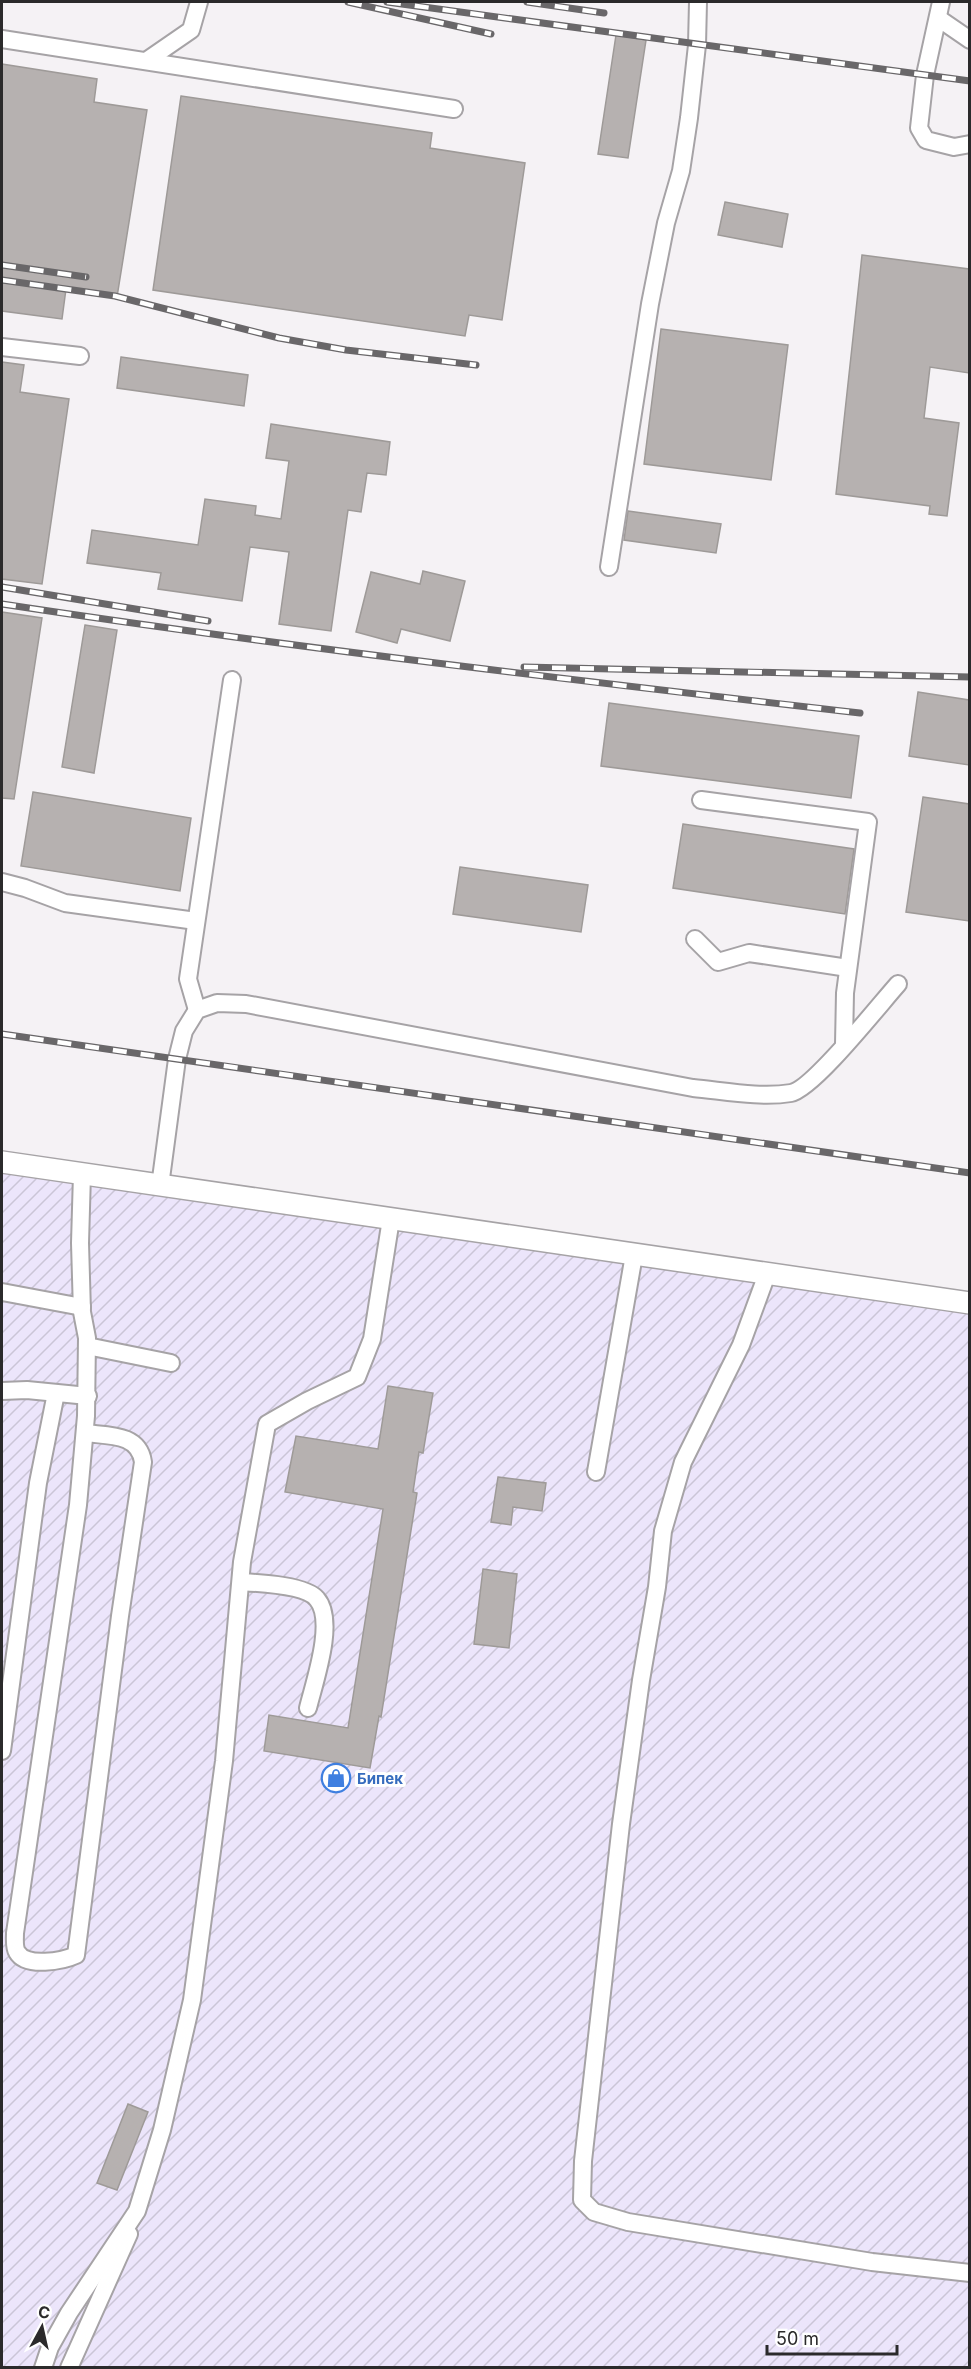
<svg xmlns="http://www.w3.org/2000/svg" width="971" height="2369" font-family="Inter,sans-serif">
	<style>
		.industrial { fill: url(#industrial-furrows) }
		.building { fill: #b6b1b0; stroke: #9e9a98; stroke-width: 1.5 }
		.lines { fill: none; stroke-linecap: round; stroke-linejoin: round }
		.minor-casing { stroke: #a6a3a6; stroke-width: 20 }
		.major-casing { stroke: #a6a3a6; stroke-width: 24 }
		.minor { stroke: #fff; stroke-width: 16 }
		.major { stroke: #fff; stroke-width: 21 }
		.rail-casing { stroke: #696769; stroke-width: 7 }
		.rail { stroke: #fff; stroke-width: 4.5; stroke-dasharray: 14; stroke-linecap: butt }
		.labels { text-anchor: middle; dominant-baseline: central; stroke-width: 6; stroke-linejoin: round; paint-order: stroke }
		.shop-label { font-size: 15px; font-weight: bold; fill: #366cbe; stroke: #fff; text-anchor: start }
	</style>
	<defs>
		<pattern id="industrial-furrows" width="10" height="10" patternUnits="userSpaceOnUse" patternTransform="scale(1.5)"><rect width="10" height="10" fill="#ece5fb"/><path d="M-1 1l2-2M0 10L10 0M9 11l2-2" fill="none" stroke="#cbc5d7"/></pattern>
	</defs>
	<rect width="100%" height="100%" fill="#f5f2f5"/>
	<polygon class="industrial" points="2,1162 969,1303 969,2367 2,2368"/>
	<g class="building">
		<polygon points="616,35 646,40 628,158 598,154"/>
		<polygon points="2,64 97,79 94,102 147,110 117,297 66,289 62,319 2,311"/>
		<polygon points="181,96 432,133 430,148 525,163 502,320 469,315 465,336 153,290"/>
		<polygon points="725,202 788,214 782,247 718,235"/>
		<polygon points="862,255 969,269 969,373 930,367 924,418 959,423 947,516 929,514 930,506 836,494"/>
		<polygon points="661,329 788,345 771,480 644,464"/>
		<polygon points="121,357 248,375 244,406 117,388"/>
		<polygon points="2,362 24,365 20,392 69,399 42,584 2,579"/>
		<polygon points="271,424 390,442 386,475 367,473 361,512 348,510 331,631 279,624 289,552 250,547 242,601 158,589 161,573 87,563 92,530 198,545 205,499 256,506 255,515 281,519 289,461 266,458"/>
		<polygon points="628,511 721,524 716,553 624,540"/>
		<polygon points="423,571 465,581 450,641 401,629 397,643 356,632 371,572 420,584"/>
		<polygon points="2,612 42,618 14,799 2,798"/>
		<polygon points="85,625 117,630 94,773 62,767"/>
		<polygon points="918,692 969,700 969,765 909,756"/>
		<polygon points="609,703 859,736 851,798 601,766"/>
		<polygon points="33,792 191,818 180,891 21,866"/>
		<polygon points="923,797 969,804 969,921 906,912"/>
		<polygon points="683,824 854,849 845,914 673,888"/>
		<polygon points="460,867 588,885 581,932 453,914"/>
		<polygon points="388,1386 433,1393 423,1453 419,1452 413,1492 417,1493 381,1717 379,1716 370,1768 264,1751 269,1715 348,1728 383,1509 285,1492 296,1436 378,1449"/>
		<polygon points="498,1477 546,1483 542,1511 513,1507 511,1525 491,1522"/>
		<polygon points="483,1569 517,1574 509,1648 474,1644"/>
		<polygon points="128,2104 148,2112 117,2190 97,2183"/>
	</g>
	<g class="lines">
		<g class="minor-casing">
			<g id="minor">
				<polyline points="941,2 925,75 919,128 926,140 954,147 970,144"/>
				<polyline points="938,18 970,40"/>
				<polyline points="2,39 454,109"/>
				<polyline points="146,61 191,30 199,2"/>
				<polyline points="2,347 80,356"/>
				<polyline points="609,567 650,304 666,223 681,171 689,118 697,45 698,2"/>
				<polyline points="701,800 868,822 845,993 844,1044"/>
				<polyline points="2,882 25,888 65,903 196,921"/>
				<polyline points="695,939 718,962 749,953 848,968"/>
				<polyline points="197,1010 188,979 232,680"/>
				<path d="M 82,1174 L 80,1243 L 82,1312 L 87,1338 L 86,1416 L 78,1505 L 15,1933 C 15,1939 14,1947 17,1952 C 26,1968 63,1961 76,1955 L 120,1616 L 143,1462 C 139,1433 108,1436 85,1433"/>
				<path d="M 160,1186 L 177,1059 L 184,1031 L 197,1010 L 217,1003 L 246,1004 L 693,1088 C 725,1091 760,1098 791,1093 C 813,1089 880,1004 898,984"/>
				<polyline points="767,1274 741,1345 683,1462 663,1531 657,1587 641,1680 621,1824 583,2161 582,2200 594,2212 628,2222 872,2262 970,2273"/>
				<polyline points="2,1292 82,1307"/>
				<polyline points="87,1346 171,1363"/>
				<polyline points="2,1391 27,1390 88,1396"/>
				<polyline points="596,1472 634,1255"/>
				<path d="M 241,1582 C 258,1583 306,1585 317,1599 C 336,1621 314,1683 308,1708"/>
				<polyline points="2,1751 38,1483 56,1393"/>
				<polyline points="43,2368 50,2347 69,2313 137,2211 162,2130 192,2000 224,1761 242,1562 267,1424 307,1401 357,1377 372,1339 391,1219"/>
				<polyline points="69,2368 129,2234"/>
			</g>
		</g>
		<g class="major-casing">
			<polyline id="major" points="2,1162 970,1303"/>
		</g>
		<use href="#minor" class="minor"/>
		<use href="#major" class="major"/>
		<g class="rail-casing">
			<g id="rail">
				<polyline points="348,2 491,34"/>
				<polyline points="387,2 970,81"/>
				<polyline points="527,2 604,13"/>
				<polyline points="2,265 86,277"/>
				<polyline points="2,280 115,296 279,338 346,350 476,365"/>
				<polyline points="2,587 208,621"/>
				<path d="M 2,604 C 287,647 573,680 860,713"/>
				<polyline points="524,667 970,677"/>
				<polyline points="2,1034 970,1173"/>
			</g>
		</g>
		<use href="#rail" class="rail"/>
	</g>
	<defs>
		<g id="shop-ring" transform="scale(1.5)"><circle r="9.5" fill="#fff" stroke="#3f7fe0" stroke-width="1.5"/><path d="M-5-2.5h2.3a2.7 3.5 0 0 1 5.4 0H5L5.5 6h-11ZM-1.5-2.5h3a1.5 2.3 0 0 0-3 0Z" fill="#3f7fe0"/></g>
	</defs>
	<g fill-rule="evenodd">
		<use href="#shop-ring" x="336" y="1778"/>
	</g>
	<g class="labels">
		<g class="shop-label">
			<text x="357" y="1778">Бипек</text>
		</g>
	</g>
	<rect width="971" height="2369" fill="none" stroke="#2b2a2b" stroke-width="6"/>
	<g transform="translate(42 2327) rotate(8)" stroke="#ffffff" stroke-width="4.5" paint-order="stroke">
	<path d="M0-4.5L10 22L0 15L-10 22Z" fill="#2b2a2b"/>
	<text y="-9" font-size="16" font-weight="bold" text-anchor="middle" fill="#2b2a2b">С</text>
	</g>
	<path d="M767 2345v9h130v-9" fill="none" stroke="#2b2a2b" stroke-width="3"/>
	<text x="776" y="2345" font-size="18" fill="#2b2a2b" stroke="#ffffff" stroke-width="4.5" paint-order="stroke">50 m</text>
</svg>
